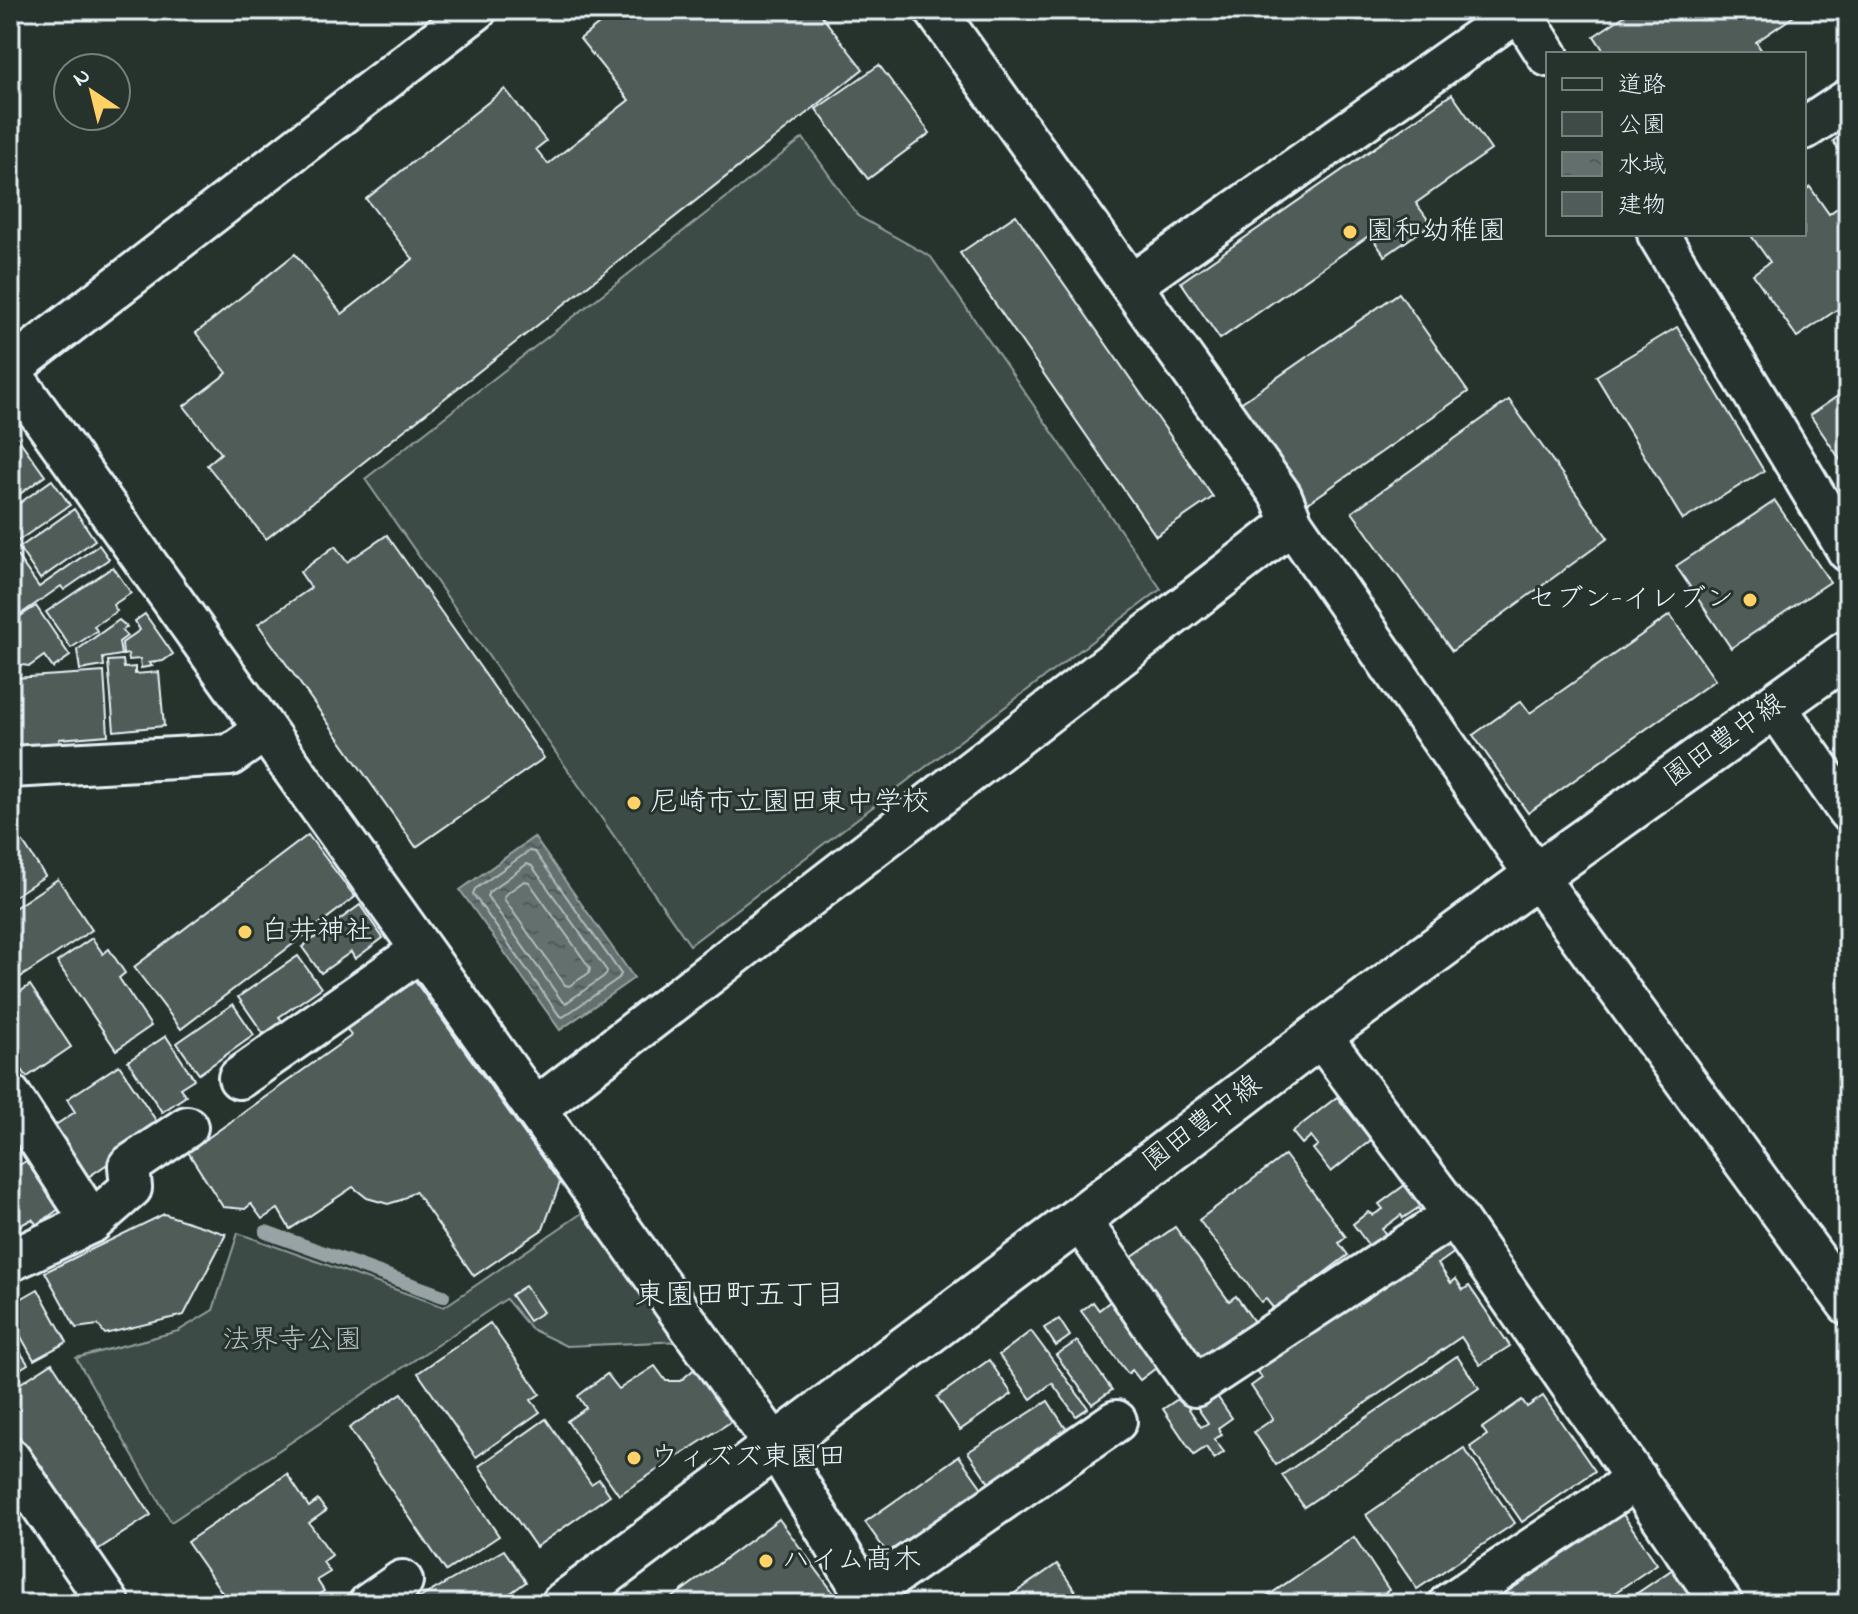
<svg xmlns="http://www.w3.org/2000/svg" width="1858" height="1614" font-family="'Indie Flower','Klee One',sans-serif">
	<style>
		.green { fill: #3e4b47; stroke: #939ea0; stroke-width: 2 }
		.water { fill: url(#water-ripples); stroke: #98a3a5; stroke-width: 2 }
		.lines { fill: none; stroke-linecap: round; stroke-linejoin: round }
		.shore { stroke: #b3bdc0; stroke-width: 2 }
		.stream { stroke: #98a3a5; stroke-width: 14 }
		.building { fill: #505c59; stroke: #e8f1f8; stroke-width: 2 }
		.street-casing { stroke: #e8f1f8; stroke-width: 46 }
		.secondary-casing { stroke: #e8f1f8; stroke-width: 50 }
		.street { stroke: #26332d; stroke-width: 40 }
		.secondary { stroke: #26332d; stroke-width: 44 }
		.poi-dot { fill: #ffd166; stroke: #26332d; stroke-width: 3 }
		.labels { text-anchor: middle; dominant-baseline: central; stroke-width: 6; stroke-linejoin: round; paint-order: stroke }
		.poi-label { font-size: 28px; fill: #e8f1f8; stroke: #26332d; text-anchor: start }
		.street-label { font-size: 28px; fill: #e8f1f8; stroke: #26332d }
		.park-label { font-size: 28px; fill: #b5bfc3; stroke: #26332d }
		.neighbourhood-label { font-size: 30px; fill: #e8f1f8; stroke: #26332d }
	</style>
	<defs>
		<pattern id="water-ripples" width="26" height="14" patternUnits="userSpaceOnUse" patternTransform="scale(2)"><rect width="26" height="14" fill="#636f6d"/><path d="M2 4q2-2 4 0t4 0M15 11q2-2 4 0t4 0" fill="none" stroke="#535a5a"/></pattern>
	</defs>
	<rect width="100%" height="100%" fill="#26332d"/>
	<filter id="ink" filterUnits="userSpaceOnUse"><feTurbulence type="fractalNoise" baseFrequency=".0125" numOctaves="2"/><feDisplacementMap in="SourceGraphic" scale="16" xChannelSelector="R" yChannelSelector="G"/><feConvolveMatrix kernelMatrix="1 2 1 2 8 2 1 2 1" color-interpolation-filters="sRGB"/></filter>
	<g filter="url(#ink)">
		<g class="green">
			<polygon points="803,138 858,216 931,257 1161,589 690,945 365,479"/>
			<polygon points="582,1213 683,1341 566,1346 531,1329 506,1299 171,1522 76,1358 178,1331 213,1310 238,1233 444,1307"/>
		</g>
		<polygon class="water" points="534,837 634,978 560,1030 460,890"/>
		<g class="lines">
			<g class="shore">
				<polygon points="529,851 535,852 621,974 619,978 563,1017 559,1015 473,894 475,889"/>
				<polygon points="527,864 532,866 607,971 606,975 566,1003 562,1001 487,896 489,892"/>
				<polygon points="524,881 529,882 590,968 589,973 569,986 565,985 504,899 505,895"/>
			</g>
			<polyline class="stream" points="266,1232 443,1296"/>
		</g>
		<g class="building">
			<polygon points="617,10 817,10 863,69 266,539 207,465 221,453 184,406 227,373 196,333 295,254 342,314 413,259 366,199 505,89 546,141 536,149 548,164 629,100 580,39"/>
			<polygon points="1633,10 1803,10 1756,42 1764,54 1606,54 1594,36"/>
			<polygon points="879,65 930,133 868,179 816,109"/>
			<polygon points="1452,94 1491,150 1416,203 1431,224 1385,256 1370,235 1220,339 1181,282"/>
			<polygon points="1848,131 1848,163 1833,141"/>
			<polygon points="1810,187 1829,214 1848,200 1848,285 1841,290 1848,302 1797,337 1753,274 1770,262 1750,234 1804,234 1804,191"/>
			<polygon points="1016,215 1213,497 1156,536 960,253"/>
			<polygon points="1399,293 1468,392 1308,503 1239,404"/>
			<polygon points="1677,327 1764,471 1683,520 1596,376"/>
			<polygon points="1848,389 1848,471 1810,415"/>
			<polygon points="1509,400 1608,538 1452,651 1352,512"/>
			<polygon points="10,427 45,476 10,501"/>
			<polygon points="52,480 70,505 15,543 10,537 10,510"/>
			<polygon points="1775,501 1830,582 1731,648 1676,566"/>
			<polygon points="74,509 95,540 40,579 19,548"/>
			<polygon points="387,535 544,758 416,847 258,624 311,588 300,572 335,546 347,562"/>
			<polygon points="99,545 109,559 64,590 61,586 21,614 10,598 10,546 39,587"/>
			<polygon points="113,567 131,593 113,605 117,611 94,626 97,631 71,648 46,612"/>
			<polygon points="36,606 70,656 53,668 44,656 30,666 12,664 10,660 10,623"/>
			<polygon points="145,614 173,654 163,661 149,663 152,666 141,668 140,659 129,660 128,654 123,655 122,643 140,630 135,621"/>
			<polygon points="1670,615 1715,680 1528,813 1473,735 1521,701 1530,713"/>
			<polygon points="119,620 127,627 122,631 127,636 119,642 121,655 103,658 104,666 80,670 77,650"/>
			<polygon points="123,660 124,668 135,667 135,674 159,672 164,726 114,731 108,661"/>
			<polygon points="104,672 108,735 59,739 60,752 17,754 16,742 10,742 10,707 16,706 14,678"/>
			<polygon points="13,827 45,876 10,899 10,829"/>
			<polygon points="308,835 355,897 181,1029 134,967"/>
			<polygon points="58,879 92,930 10,984 10,911"/>
			<polygon points="360,905 383,938 355,959 351,952 321,973 302,947"/>
			<polygon points="92,938 103,954 109,949 125,973 119,978 151,1026 116,1050 57,962"/>
			<polygon points="298,956 321,988 279,1017 284,1023 265,1036 238,997"/>
			<polygon points="414,980 560,1183 543,1229 474,1276 415,1191 401,1200 388,1204 367,1198 353,1187 290,1229 278,1209 262,1219 251,1204 245,1209 223,1207 188,1152 351,1036 346,1027"/>
			<polygon points="30,985 71,1047 27,1077 10,1052 10,999"/>
			<polygon points="233,1004 254,1035 199,1074 177,1043"/>
			<polygon points="166,1036 194,1079 180,1088 186,1096 162,1112 128,1061"/>
			<polygon points="119,1065 161,1128 82,1181 48,1130 75,1112 67,1099"/>
			<polygon points="1337,1097 1371,1140 1331,1172 1313,1149 1318,1145 1311,1136 1302,1144 1292,1132"/>
			<polygon points="1285,1155 1346,1237 1339,1243 1348,1255 1275,1310 1266,1299 1261,1302 1199,1220"/>
			<polygon points="26,1161 59,1209 37,1225 32,1219 10,1231 10,1171"/>
			<polygon points="1409,1182 1428,1209 1423,1214 1418,1208 1403,1218 1401,1215 1382,1229 1389,1239 1372,1250 1353,1224 1368,1212 1373,1215 1383,1209 1379,1204"/>
			<polygon points="164,1214 226,1234 184,1315 105,1334 98,1325 76,1328 45,1272"/>
			<polygon points="1175,1227 1229,1301 1236,1296 1259,1329 1201,1371 1124,1263"/>
			<polygon points="1441,1232 1455,1252 1438,1264 1451,1283 1456,1279 1463,1290 1469,1286 1510,1346 1480,1365 1461,1337 1276,1465 1254,1432 1273,1419 1251,1386 1262,1378 1252,1362"/>
			<polygon points="525,1286 543,1312 529,1321 511,1295"/>
			<polygon points="38,1289 67,1342 34,1360 10,1317 10,1305"/>
			<polygon points="1112,1300 1160,1365 1140,1380 1132,1370 1128,1374 1081,1311 1093,1302 1099,1310"/>
			<polygon points="1059,1319 1070,1336 1056,1346 1044,1328"/>
			<polygon points="490,1323 540,1394 531,1400 540,1412 476,1457 418,1373"/>
			<polygon points="1031,1331 1088,1408 1076,1416 1052,1383 1031,1399 999,1355"/>
			<polygon points="10,1336 28,1364 10,1375"/>
			<polygon points="1077,1341 1112,1390 1092,1404 1056,1355"/>
			<polygon points="1457,1356 1479,1388 1304,1507 1282,1475"/>
			<polygon points="989,1360 1012,1394 960,1430 937,1397"/>
			<polygon points="52,1363 151,1515 94,1552 10,1422 10,1390"/>
			<polygon points="655,1366 666,1381 680,1381 697,1367 735,1419 619,1495 567,1421 586,1408 578,1396 607,1374 619,1389"/>
			<polygon points="1208,1383 1232,1418 1218,1428 1222,1435 1214,1439 1224,1452 1214,1459 1206,1447 1194,1455 1163,1409 1181,1397 1201,1427 1208,1423 1194,1403"/>
			<polygon points="402,1393 499,1536 446,1571 349,1428"/>
			<polygon points="1543,1396 1595,1471 1522,1522 1470,1447 1487,1435 1482,1428 1522,1400 1527,1407"/>
			<polygon points="1048,1401 1072,1438 993,1489 968,1452"/>
			<polygon points="546,1419 591,1484 599,1479 610,1495 536,1547 479,1466"/>
			<polygon points="1464,1448 1515,1523 1417,1589 1366,1515"/>
			<polygon points="959,1456 984,1491 890,1557 865,1522"/>
			<polygon points="287,1474 309,1507 318,1500 326,1511 309,1523 332,1555 323,1562 330,1572 317,1580 324,1591 305,1604 301,1604 297,1597 287,1604 230,1604 187,1542"/>
			<polygon points="1622,1513 1657,1564 1598,1604 1489,1604"/>
			<polygon points="779,1519 841,1603 664,1604"/>
			<polygon points="1354,1537 1389,1590 1373,1601 1375,1604 1256,1604"/>
			<polygon points="504,1550 526,1582 495,1604 409,1604"/>
			<polygon points="1057,1564 1084,1604 999,1604"/>
			<polygon points="1676,1567 1699,1600 1694,1604 1621,1604"/>
			<polygon points="964,1592 973,1604 947,1604"/>
		</g>
		<g class="lines">
			<g class="street-casing">
				<g id="street">
					<polyline points="935,10 1281,496 1292,523 1536,876 1848,1304"/>
					<polyline points="1519,10 1548,56"/>
					<polyline points="1804,129 1848,100"/>
					<polyline points="1658,234 1848,551"/>
					<polyline points="1131,285 1520,10"/>
					<polyline points="10,369 476,10"/>
					<polyline points="10,372 776,1447 871,1604"/>
					<polyline points="1775,706 1848,811"/>
					<polyline points="10,767 230,755 264,731"/>
					<polyline points="1320,1035 1454,1215 1722,1604"/>
					<polyline points="239,1078 420,951"/>
					<polyline points="10,1095 92,1222"/>
					<polyline points="535,1109 1292,523"/>
					<polyline points="1079,1219 1195,1386 1454,1215"/>
					<polyline points="10,1261 92,1222 131,1188 129,1166 187,1127"/>
					<polyline points="10,1459 109,1604"/>
					<polyline points="865,1595 1116,1421"/>
					<polyline points="369,1604 402,1581"/>
					<polyline points="1449,1604 1637,1479"/>
				</g>
			</g>
			<g class="secondary-casing">
				<polyline id="secondary" points="564,1604 1079,1219 1320,1035 1536,876 1848,653"/>
			</g>
			<use href="#street" class="street"/>
			<use href="#secondary" class="secondary"/>
		</g>
	</g>
	<g class="poi-dot">
		<circle cx="1350" cy="232" r="8"/>
		<circle cx="1750" cy="600" r="8"/>
		<circle cx="634" cy="803" r="8"/>
		<circle cx="245" cy="932" r="8"/>
		<circle cx="634" cy="1458" r="8"/>
		<circle cx="766" cy="1561" r="8"/>
	</g>
	<g class="labels">
		<g class="poi-label">
			<text x="1366" y="232">園和幼稚園</text>
			<text x="1734" y="600" text-anchor="end">セブン-イレブン</text>
			<text x="650" y="803">尼崎市立園田東中学校</text>
			<text x="261" y="932">白井神社</text>
			<text x="650" y="1458">ウィズズ東園田</text>
			<text x="782" y="1561">ハイム髙木</text>
		</g>
		<g class="street-label">
			<text transform="translate(1725 741) rotate(-35)">園田豊中線</text>
			<text transform="translate(1203 1124) rotate(-37)">園田豊中線</text>
		</g>
		<g class="park-label">
			<text x="292" y="1341">法界寺公園</text>
		</g>
		<g class="neighbourhood-label">
			<text x="740" y="1297">東園田町五丁目</text>
		</g>
	</g>
	<rect width="1858" height="1614" fill="none" stroke="#26332d" stroke-width="40"/>
	<rect x="20" y="20" width="1818" height="1574" fill="none" stroke="#e8f1f8" stroke-width="3" filter="url(#ink)"/>
	<rect x="1546" y="52" width="260" height="184" fill="#26332d" stroke="#747f7e" stroke-width="2"/>
	<rect x="1562" y="78" width="40" height="12" fill="#26332d" stroke="#747f7e" stroke-width="2"/>
	<text x="1618" y="92" font-size="24" fill="#e8f1f8">道路</text>
	<rect x="1562" y="112" width="40" height="24" fill="#3e4b47" stroke="#747f7e" stroke-width="2"/>
	<text x="1618" y="132" font-size="24" fill="#e8f1f8">公園</text>
	<rect x="1562" y="152" width="40" height="24" fill="url(#water-ripples)" stroke="#747f7e" stroke-width="2"/>
	<text x="1618" y="172" font-size="24" fill="#e8f1f8">水域</text>
	<rect x="1562" y="192" width="40" height="24" fill="#505c59" stroke="#747f7e" stroke-width="2"/>
	<text x="1618" y="212" font-size="24" fill="#e8f1f8">建物</text>
	<g transform="translate(92 92) rotate(325)"><circle r="38" fill="#26332d" stroke="#747f7e" stroke-width="2"/>
	<path d="M0-6L14 30L0 20L-14 30Z" fill="#ffd166"/>
	<text y="-12" font-size="22" font-weight="bold" text-anchor="middle" fill="#e8f1f8">N</text>
	</g>
</svg>
